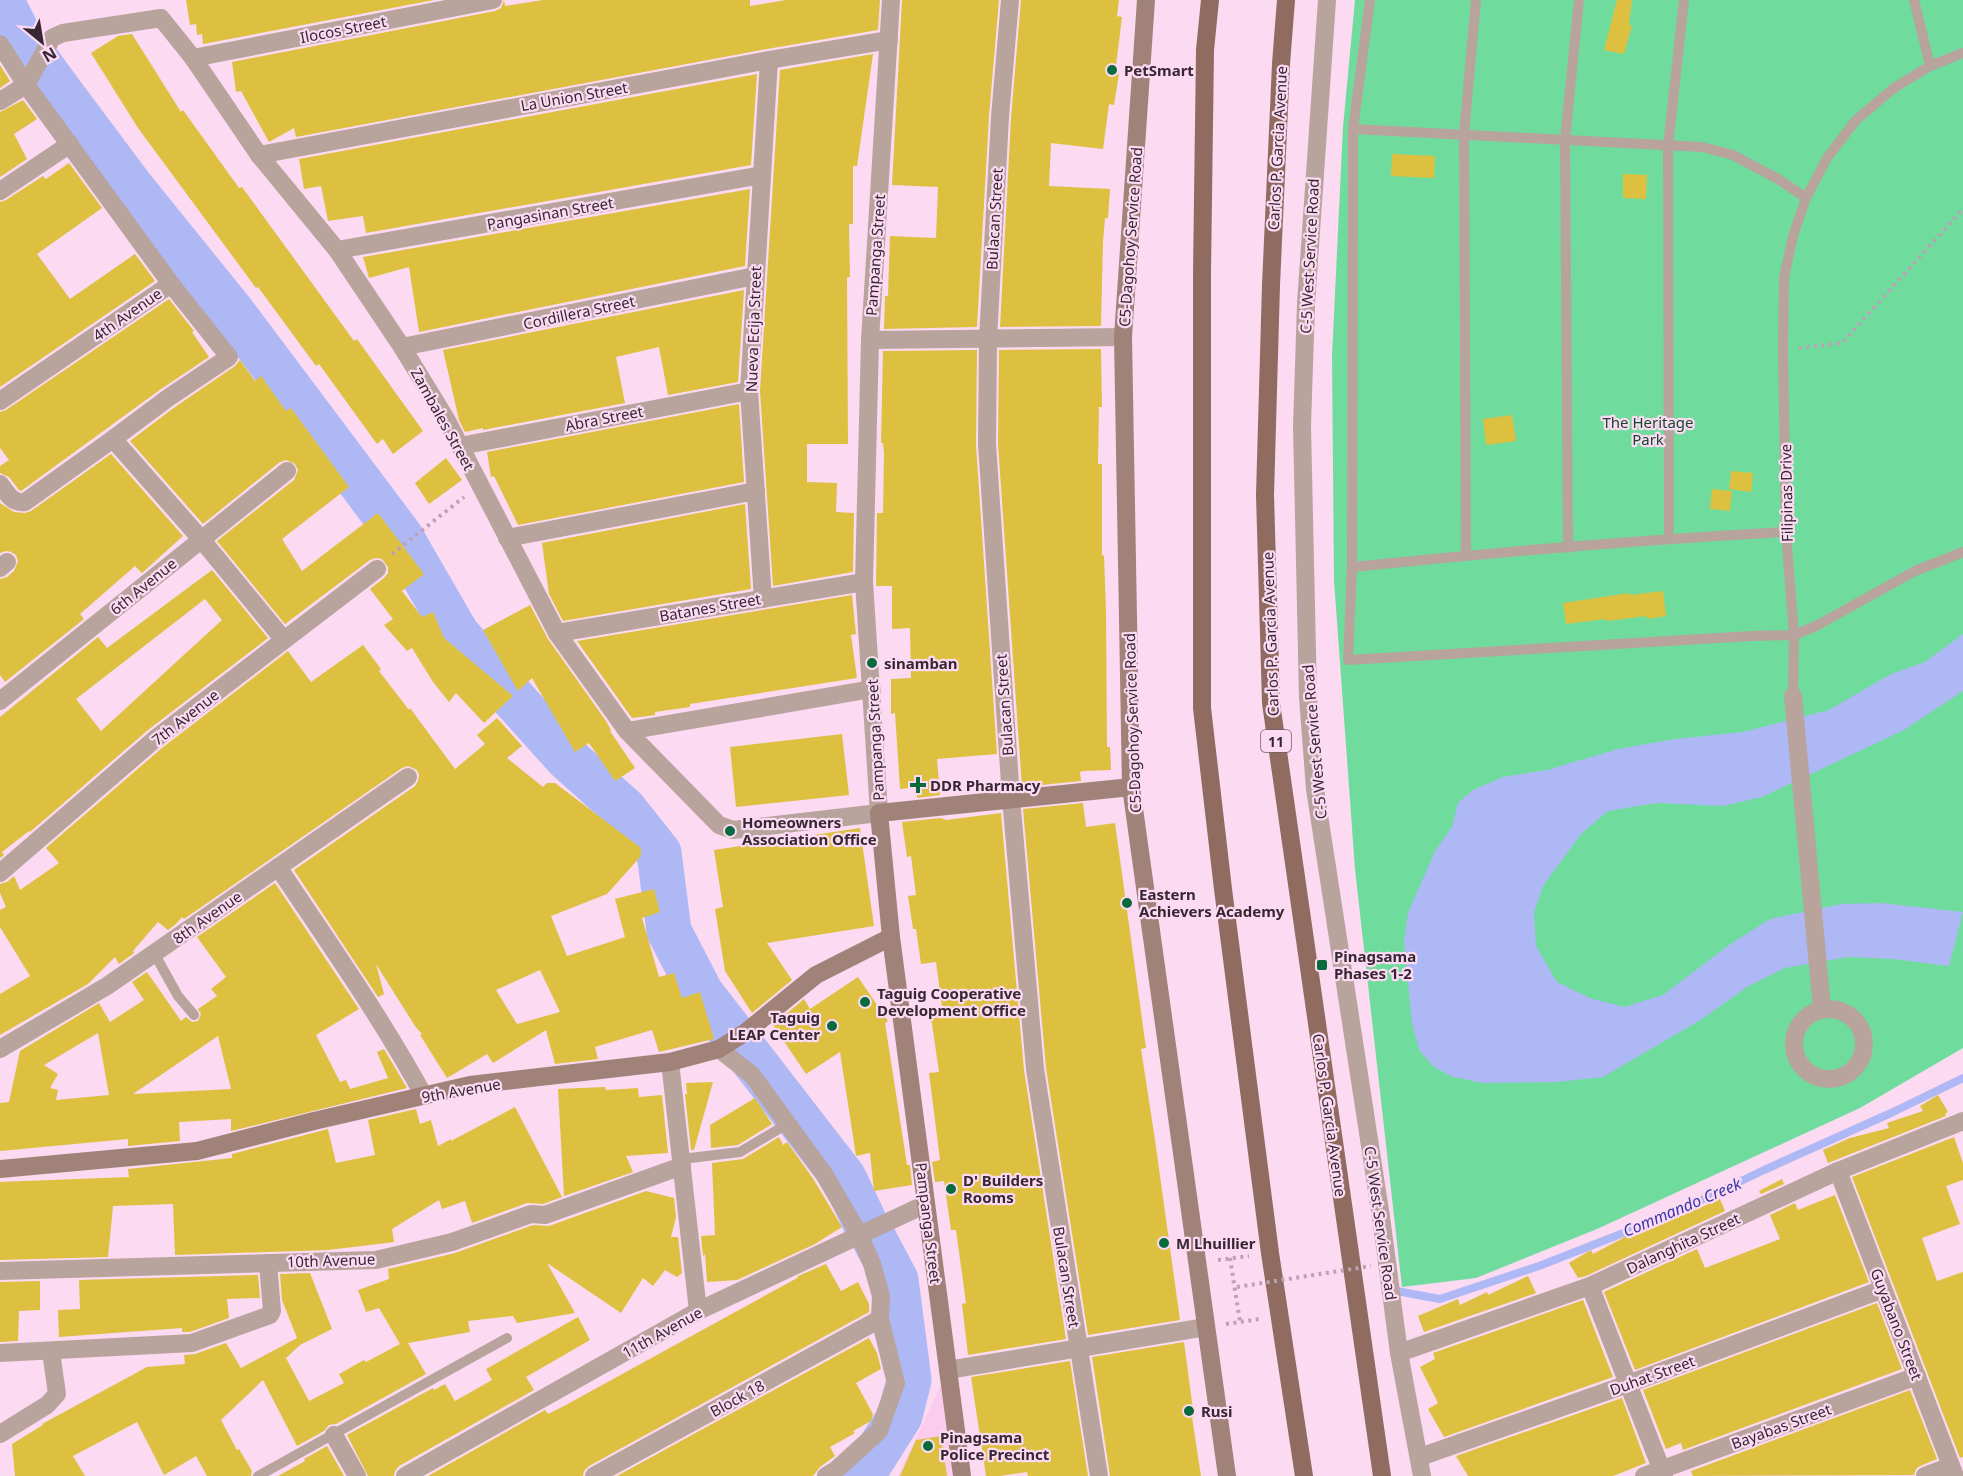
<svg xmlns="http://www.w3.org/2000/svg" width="1963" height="1476" font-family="'Noto Sans',sans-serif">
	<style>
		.built { fill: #fcccee }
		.green { fill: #6fdc9d }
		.water { fill: #adb8f5 }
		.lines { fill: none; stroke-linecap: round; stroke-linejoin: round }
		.stream { stroke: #adb8f5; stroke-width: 8 }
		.river { stroke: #adb8f5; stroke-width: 45 }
		.building { fill: #ddc040; fill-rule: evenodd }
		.path { stroke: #bda2b6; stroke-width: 4; stroke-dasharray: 3 4.5; stroke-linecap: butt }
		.lane { stroke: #b8a39d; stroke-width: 10 }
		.street { stroke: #b8a39d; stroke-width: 18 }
		.secondary { stroke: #a18279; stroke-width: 18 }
		.primary { stroke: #906b60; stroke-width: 18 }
		.path-bridge { stroke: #bda2b6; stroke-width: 4; stroke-dasharray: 3 4.5; stroke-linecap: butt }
		.poi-dot { fill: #096a3e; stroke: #fbdaf2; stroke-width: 2 }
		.labels { text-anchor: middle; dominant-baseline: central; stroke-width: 4.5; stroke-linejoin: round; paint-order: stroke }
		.shield { fill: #fbdaf2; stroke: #715d6c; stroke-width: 1.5 }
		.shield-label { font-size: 14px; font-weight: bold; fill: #362732 }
		.street-label { font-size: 15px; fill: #362732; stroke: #fbdaf2 }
		.poi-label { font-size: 15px; font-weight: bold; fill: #362732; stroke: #fbdaf2; text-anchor: start }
		.park-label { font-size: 15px; fill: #15472c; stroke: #fbdaf2 }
		.water-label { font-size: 16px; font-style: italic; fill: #3837a8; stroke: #fbdaf2 }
	</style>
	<rect width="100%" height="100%" fill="#fbdaf2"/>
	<polygon class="built" points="943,1381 952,1476 898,1476"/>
	<polygon class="green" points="1355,0 1963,0 1963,1048 1860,1108 1597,1229 1476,1278 1402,1287 1355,869 1334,580 1332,356 1343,127"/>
	<polygon class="water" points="1963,634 1963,691 1904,730 1762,797 1723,806 1656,803 1608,811 1581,834 1543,886 1534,913 1536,946 1557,982 1590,998 1624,1007 1663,995 1729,945 1770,919 1842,904 1881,903 1963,912 1949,966 1893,959 1848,957 1785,968 1747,987 1702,1019 1603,1077 1557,1082 1482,1083 1450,1076 1433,1066 1419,1050 1412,1023 1404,941 1408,913 1435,851 1452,827 1458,803 1473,790 1503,777 1547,770 1618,749 1675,739 1743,732 1829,710 1891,674 1925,662"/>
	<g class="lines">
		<polyline class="stream" points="1391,1290 1440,1299 1539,1266 1677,1212 1764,1170 1891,1113 1963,1078"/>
		<g class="river">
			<polyline points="1,0 20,37 58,89 132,188 233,313 401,537 457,634 495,678 567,758 624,809 659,853 669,931 701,993 844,1178 867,1227"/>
			<polyline points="862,1476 900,1416 909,1380 896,1280 870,1231"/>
		</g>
	</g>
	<g class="building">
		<polygon points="186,0 434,0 203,44 202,34 197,35 196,24 190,25"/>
		<polygon points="504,0 505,6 543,0 750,0 750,6 786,0 880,0 878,30 767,49 296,137 294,128 269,142 241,91 236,92 232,62 495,11 501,8"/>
		<polygon points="902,0 999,0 989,116 977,327 884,329 885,296 888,296 890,236 936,238 938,187 892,185"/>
		<polygon points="1021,0 1119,0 1117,16 1122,17 1115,74 1119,74 1114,105 1109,104 1103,149 1051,143 1049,186 1110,189 1108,218 1105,218 1103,242 1101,326 1000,327 1011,118"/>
		<polygon points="1617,0 1632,0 1629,25 1632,26 1624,54 1604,50"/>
		<polygon points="132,34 181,112 183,110 239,188 242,187 354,341 357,339 423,431 393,454 383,439 377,444 319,364 316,366 258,287 256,288 138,128 91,53 118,36"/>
		<polygon points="873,54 857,166 853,166 853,224 849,224 850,277 847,277 848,444 807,444 807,482 837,483 836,512 854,513 853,572 773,586 760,391 780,70"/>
		<polygon points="0,65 10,81 0,88"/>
		<polygon points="757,74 751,165 366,233 363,216 328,221 321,186 304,189 299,159"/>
		<polygon points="23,100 37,119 14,134 27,159 0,177 0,112"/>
		<polygon points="1392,154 1435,156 1434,178 1391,176"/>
		<polygon points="69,163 102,208 37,254 70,299 135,254 155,281 0,387 0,202 6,200 43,176 46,179"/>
		<polygon points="1623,174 1647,175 1646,199 1623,198"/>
		<polygon points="750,189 745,266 419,332 409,267 369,278 363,257"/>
		<polygon points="744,290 738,382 668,395 659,347 616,357 625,403 483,430 483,428 465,432 459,420 443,350"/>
		<polygon points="169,299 194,331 192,332 209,357 161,389 21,491 19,490 9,477 0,473 0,466 9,460 0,448 0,412 6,410"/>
		<polygon points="1101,349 1102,407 1099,407 1098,464 1102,464 1102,556 1104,555 1106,611 1107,747 1110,747 1111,770 1083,771 1080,772 1081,781 1022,787 998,444 999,350"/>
		<polygon points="977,350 976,445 997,754 937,759 940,795 917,798 916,787 900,789 895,713 891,714 891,679 911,678 910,628 892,629 892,586 876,586 877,513 883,513 884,454 883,443 881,443 883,351"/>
		<polygon points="240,360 255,381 261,376 286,411 291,408 349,487 282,539 302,571 378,513 424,574 402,591 422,617 433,612 444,638 513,696 484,723 456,693 449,702 433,682 412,648 407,651 384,625 393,619 370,589 384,578 388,573 388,567 382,559 376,558 370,560 285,624 217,541 294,480 298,470 295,464 286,460 280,462 203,524 130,441 175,407 235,366"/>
		<polygon points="739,404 744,482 518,525 494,476 491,477 487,452"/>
		<polygon points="1512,415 1516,441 1486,445 1483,419"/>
		<polygon points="111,454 183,536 142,573 135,566 80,614 84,619 5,682 0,675 0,579 7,577 14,571 18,561 16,555 11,552 6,551 0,553 0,503 14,512 25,513 31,511"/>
		<polygon points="446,458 462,480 429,504 415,483"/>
		<polygon points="1731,471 1753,473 1751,492 1729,489"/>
		<polygon points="1712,489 1732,491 1730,511 1710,509"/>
		<polygon points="745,504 751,589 563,621 549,594 542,543"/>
		<path d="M 212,570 L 268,638 L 148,730 L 30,832 L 29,831 L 2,852 L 4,855 L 0,858 L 0,717 L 98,637 L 107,648 ZM 205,599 L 222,620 L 101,731 L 76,699 Z"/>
		<polygon points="1663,591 1666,616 1647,619 1647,616 1607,621 1606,619 1566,624 1563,603 1629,593 1630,595"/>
		<polygon points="852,595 856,634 851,635 857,678 690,704 690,707 655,712 655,715 632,718 577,641"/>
		<polygon points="530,605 548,639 606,721 611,730 610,731 635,768 615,781 589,743 575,752 532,678 518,691 483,630"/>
		<path d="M 363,645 L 381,669 L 379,671 L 409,710 L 410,708 L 455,769 L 485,744 L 477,735 L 497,718 L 522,746 L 507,758 L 543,787 L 547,783 L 555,783 L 641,848 L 641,856 L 607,894 L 551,916 L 567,956 L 625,937 L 615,899 L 654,889 L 660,912 L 642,918 L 659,977 L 674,973 L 682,998 L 700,992 L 714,1039 L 659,1052 L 652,1030 L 595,1047 L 598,1059 L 555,1064 L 546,1030 L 493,1063 L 487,1054 L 447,1078 L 420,1035 L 422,1034 L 415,1026 L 376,964 L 384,994 L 378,997 L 294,870 L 415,786 L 418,781 L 419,775 L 417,770 L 408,766 L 402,768 L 184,919 L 182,917 L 176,924 L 168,930 L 158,922 L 133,951 L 134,953 L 119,964 L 115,957 L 88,984 L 0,1035 L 0,994 L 30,976 L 0,927 L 0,910 L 6,907 L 0,893 L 0,884 L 7,882 L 14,876 L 20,890 L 59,863 L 46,848 L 162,748 L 288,651 L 311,682 ZM 540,970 L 560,1012 L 517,1024 L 496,990 Z"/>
		<polygon points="842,734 849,795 736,807 730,747"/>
		<polygon points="1083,803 1086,827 1115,823 1146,1048 1141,1049 1155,1140 1180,1320 1088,1335 1046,1068 1023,809"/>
		<polygon points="1001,813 1024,1070 1066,1339 968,1355 962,1304 966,1303 956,1230 951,1230 944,1181 935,1182 932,1162 940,1160 929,1073 939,1072 931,1017 943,1015 936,962 921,964 916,929 913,929 908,896 916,895 911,856 907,857 902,822 941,818 946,820"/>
		<polygon points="860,828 874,926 767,943 792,980 752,1013 725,971 715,909 723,907 714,850"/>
		<path d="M 275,883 L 359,1009 L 316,1035 L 340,1082 L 346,1080 L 350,1089 L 388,1078 L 377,1052 L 384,1049 L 407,1088 L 231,1131 L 231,1119 L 179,1122 L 180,1141 L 128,1146 L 128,1139 L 0,1151 L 0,1103 L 9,1102 L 20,1051 L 99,1003 L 110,1022 L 144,1000 L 132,982 L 147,972 L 181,1021 L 186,1017 L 192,1022 L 198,1021 L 201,1014 L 198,1009 L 217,996 L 211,989 L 226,977 L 197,937 ZM 98,1033 L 109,1095 L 56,1100 L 58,1090 L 50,1088 L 58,1074 L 44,1065 ZM 218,1036 L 231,1089 L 133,1094 Z"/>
		<polygon points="858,977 888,1021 885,1023 907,1165 910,1165 912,1185 874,1191 870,1153 856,1156 840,1052 806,1074 773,1025 804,999 810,1009"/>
		<polygon points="713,1082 694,1150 691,1150 685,1094 687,1094 686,1083"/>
		<polygon points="605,1087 606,1090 638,1088 639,1097 662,1095 668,1153 626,1156 633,1172 564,1196 558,1089"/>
		<polygon points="1938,1095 1948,1112 1945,1114 1946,1116 1828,1163 1823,1150 1850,1138 1889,1128 1887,1123 1923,1111 1920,1106"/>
		<polygon points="755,1098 772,1124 738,1145 711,1148 710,1125"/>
		<polygon points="515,1107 562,1197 543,1204 527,1203 472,1223 465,1201 442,1209 439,1200 392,1229 394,1242 378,1244 328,1250 175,1255 173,1204 113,1206 108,1257 0,1260 0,1182 129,1177 128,1169 232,1158 232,1154 328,1129 336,1163 375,1155 368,1120 416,1109 420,1124 431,1120 438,1146 451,1139 451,1141"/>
		<polygon points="779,1137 783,1145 787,1142 812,1177 842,1227 815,1244 737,1280 707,1282 705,1254 703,1256 701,1236 715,1235 712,1163 743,1159"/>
		<polygon points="1954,1137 1963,1163 1963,1180 1946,1186 1960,1224 1922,1238 1937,1281 1963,1272 1963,1457 1960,1458 1852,1177"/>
		<polygon points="1782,1179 1784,1184 1761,1194 1759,1191"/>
		<polygon points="646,1191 674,1198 676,1217 671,1237 678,1237 682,1273 677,1277 665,1270 653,1286 643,1278 621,1313 547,1263 575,1313 517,1323 513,1316 468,1321 470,1332 408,1343 426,1374 336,1424 329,1425 324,1431 297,1446 263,1380 221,1420 237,1450 239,1449 252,1471 251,1476 207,1476 196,1456 164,1475 137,1422 73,1456 85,1476 15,1476 12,1444 43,1425 42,1424 147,1367 185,1364 184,1355 195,1354 226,1343 241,1368 297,1338 282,1300 280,1274 310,1273 332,1329 300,1345 286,1358 309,1401 344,1383 339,1374 364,1360 366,1362 400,1344 379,1308 366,1312 358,1290 389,1279 388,1269 455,1253 533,1225 549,1226"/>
		<polygon points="1835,1195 1869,1282 1635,1370 1604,1292 1697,1249 1705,1268 1780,1239 1770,1215 1795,1203 1798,1210"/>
		<polygon points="1720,1199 1725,1211 1586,1276 1578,1278 1569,1263 1591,1250 1593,1254 1627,1236 1628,1239"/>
		<polygon points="826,1264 841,1291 858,1282 869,1304 869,1312 589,1466 584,1471 583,1476 428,1476 545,1410 548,1414 564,1406 799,1277 796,1277"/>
		<polygon points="258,1275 260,1298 227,1299 229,1318 190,1332 182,1332 182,1328 59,1337 58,1310 80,1309 79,1280"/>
		<polygon points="1528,1276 1536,1293 1424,1332 1418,1316 1458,1299 1460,1305 1487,1292 1488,1295"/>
		<polygon points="40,1281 40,1310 19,1311 18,1341 0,1342 0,1282"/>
		<polygon points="1583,1300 1613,1377 1444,1437 1428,1409 1438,1403 1420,1367 1435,1359 1433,1353"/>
		<polygon points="1877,1303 1902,1369 1683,1450 1681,1443 1666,1449 1643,1390"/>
		<polygon points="578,1317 590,1340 526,1377 534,1390 399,1466 395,1471 394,1476 368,1476 347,1435 433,1388 434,1390 445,1384 455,1401 492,1380 486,1369"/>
		<polygon points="869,1338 877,1353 881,1369 856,1383 873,1414 871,1421 853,1431 855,1433 830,1447 835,1456 820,1467 813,1476 617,1476"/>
		<polygon points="1184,1342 1194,1417 1192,1417 1201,1476 1110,1476 1092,1357"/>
		<polygon points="1070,1361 1088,1476 1028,1476 1027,1472 1000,1476 986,1476 971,1377"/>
		<polygon points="1910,1390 1937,1459 1920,1466 1916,1469 1914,1475 1693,1476 1691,1471"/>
		<polygon points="1622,1398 1646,1463 1613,1476 1468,1476 1456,1456"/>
		<polygon points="941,1436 947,1476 900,1476 916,1440"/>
		<polygon points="327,1446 344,1476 278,1476 305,1461 304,1459"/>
	</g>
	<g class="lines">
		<g class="path">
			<polyline points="1799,348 1842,343 1963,209"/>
			<polyline points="392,554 464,497"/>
			<polyline points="1230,1258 1240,1322"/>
			<polyline points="1218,1260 1249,1256"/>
			<polyline points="1226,1324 1260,1319"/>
		</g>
		<g class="lane">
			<polyline points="1370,0 1353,129 1352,567 1348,660 1752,636 1794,635 1816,626 1915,571 1963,552"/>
			<polyline points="1914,0 1930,66"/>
			<polyline points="1353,129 1702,147 1733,155 1778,179 1806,198"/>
			<polyline points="1669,538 1668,146 1684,0"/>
			<polyline points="1568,548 1565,139 1579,0"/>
			<polyline points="1466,556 1464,134 1476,0"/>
			<path d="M 1352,567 C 1496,552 1641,540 1786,532"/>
			<polyline points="1793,696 1794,635 1786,532 1783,349 1784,278 1793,236 1806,198 1827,158 1856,120 1894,88 1930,66 1963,53"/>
			<polyline points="154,953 178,996 194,1015"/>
			<polyline points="682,1159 740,1152 789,1123"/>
			<polyline points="258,1476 507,1338"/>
		</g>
		<g class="street">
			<polyline points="1010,0 1000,117 988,339 987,444 1011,798 1035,1069 1099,1476"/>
			<polyline points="1327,0 1306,304 1302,426 1308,697 1315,789 1381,1217 1399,1353 1422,1476"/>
			<polyline points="0,44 26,85 171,284 229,357 168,398 113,439"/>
			<polyline points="193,58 493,0"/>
			<polyline points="0,101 26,85 52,38 63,33 161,18 193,58 259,155 337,250 402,347 446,419 557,633 627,731 719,825 733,830 879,813 864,582 870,340 891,0"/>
			<polyline points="259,155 769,60 889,40"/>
			<polyline points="0,191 70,144"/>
			<polyline points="337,250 762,175"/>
			<polyline points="870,340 1123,337"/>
			<polyline points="402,347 755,276"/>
			<polyline points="0,401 171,284"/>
			<polyline points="460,446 749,391"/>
			<path d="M 0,484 C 7,493 12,504 25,502 L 113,439 L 201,539 L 284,640"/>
			<polyline points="507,538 756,491"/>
			<polyline points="0,568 7,562"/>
			<polyline points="763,599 749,391 769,60"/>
			<polyline points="557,633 864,582"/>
			<polyline points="1793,696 1822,1009"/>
			<polyline points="0,701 287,471"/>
			<polyline points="627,731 872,689"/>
			<path d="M 278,867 C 328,942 381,1017 424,1096"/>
			<polyline points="0,873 155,739 377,569"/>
			<circle cx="1829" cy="1044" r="35"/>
			<polyline points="0,1049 107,986 408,777"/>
			<polyline points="719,1049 752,1075 824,1174 860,1236 872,1264 881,1296 880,1319 896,1383 879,1431 836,1470 826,1476"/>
			<polyline points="670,1062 698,1311"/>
			<polyline points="1838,1171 1955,1476"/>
			<polyline points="0,1271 376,1260 452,1242 531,1214 545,1215 682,1166"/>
			<polyline points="1590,1286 1664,1476"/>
			<polyline points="0,1353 192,1343 270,1315 272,1311 268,1263"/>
			<polyline points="1399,1353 1590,1286 1838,1171 1963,1121"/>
			<polyline points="948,1370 1206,1327"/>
			<polyline points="0,1434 47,1405 57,1394 51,1352"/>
			<polyline points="334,1435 357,1476"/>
			<polyline points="1420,1457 1628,1384 1883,1289"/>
			<polyline points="405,1476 698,1311 926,1204"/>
			<polyline points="594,1476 880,1319"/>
			<polyline points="1644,1476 1917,1376"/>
			<polyline points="1925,1476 1951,1466"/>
		</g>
		<g class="secondary">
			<polyline points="1146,0 1123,337 1131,787 1227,1476"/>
			<polyline points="0,1169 197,1151 314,1121 470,1085 670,1062 719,1049 746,1032 816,975 891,937"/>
			<polyline points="962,1476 891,937 879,813 1131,787"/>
		</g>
		<g class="primary">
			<polyline points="1210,0 1205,50 1202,273 1202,708 1223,889 1270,1253 1304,1476"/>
			<polyline points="1286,0 1281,64 1271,285 1265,495 1271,703 1382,1476"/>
		</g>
		<polyline class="path-bridge" points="1237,1287 1371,1266"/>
	</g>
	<g class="poi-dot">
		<circle cx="1112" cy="70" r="6"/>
		<circle cx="872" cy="663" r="6"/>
		<path d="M915 776h6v6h6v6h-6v6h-6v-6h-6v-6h6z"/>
		<circle cx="730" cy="831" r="6"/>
		<circle cx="1127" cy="903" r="6"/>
		<rect x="1316" y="959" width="12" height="12" rx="3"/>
		<circle cx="865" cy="1002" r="6"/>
		<circle cx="832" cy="1026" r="6"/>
		<circle cx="951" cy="1189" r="6"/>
		<circle cx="1164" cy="1243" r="6"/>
		<circle cx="1189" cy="1411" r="6"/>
		<circle cx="928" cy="1446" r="6"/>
	</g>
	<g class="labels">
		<rect class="shield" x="1261" y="730" width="30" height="22" rx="4.5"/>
		<g class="shield-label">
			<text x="1276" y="741">11</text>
		</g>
		<g class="street-label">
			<text transform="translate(343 29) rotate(-11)">Ilocos Street</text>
			<text transform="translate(574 96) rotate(-10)">La Union Street</text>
			<text transform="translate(1277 148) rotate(-87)">Carlos P. Garcia Avenue</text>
			<text transform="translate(550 213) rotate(-10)">Pangasinan Street</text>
			<text transform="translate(994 219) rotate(-87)">Bulacan Street</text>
			<text transform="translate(1130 237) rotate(-86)">C5-Dagohoy Service Road</text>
			<text transform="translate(875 255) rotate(-86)">Pampanga Street</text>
			<text transform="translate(1309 256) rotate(-87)">C-5 West Service Road</text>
			<text transform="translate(579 312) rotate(-12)">Cordillera Street</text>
			<text transform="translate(127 314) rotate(-35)">4th Avenue</text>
			<text transform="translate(753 329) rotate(-88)">Nueva Ecija Street</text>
			<text transform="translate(604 418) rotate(-11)">Abra Street</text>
			<text transform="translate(443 419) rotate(61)">Zambales Street</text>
			<text transform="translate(1786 493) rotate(-91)">Filipinas Drive</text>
			<text transform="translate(143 586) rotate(-39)">6th Avenue</text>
			<text transform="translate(710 607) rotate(-10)">Batanes Street</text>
			<text transform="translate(1270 634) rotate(-92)">Carlos P. Garcia Avenue</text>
			<text transform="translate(1004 705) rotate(-94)">Bulacan Street</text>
			<text transform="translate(185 717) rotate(-38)">7th Avenue</text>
			<text transform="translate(1132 723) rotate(-92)">C5-Dagohoy Service Road</text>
			<text transform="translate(875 740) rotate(-93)">Pampanga Street</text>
			<text transform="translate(1314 742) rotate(-95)">C-5 West Service Road</text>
			<text transform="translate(207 917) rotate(-35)">8th Avenue</text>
			<text transform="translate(461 1090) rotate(-10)">9th Avenue</text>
			<text transform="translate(1330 1115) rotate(82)">Carlos P. Garcia Avenue</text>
			<text transform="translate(929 1223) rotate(83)">Pampanga Street</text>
			<text transform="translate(1381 1223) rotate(82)">C-5 West Service Road</text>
			<text transform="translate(1683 1243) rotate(-25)">Dalanghita Street</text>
			<text transform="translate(331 1260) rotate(-2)">10th Avenue</text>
			<text transform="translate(1067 1277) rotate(81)">Bulacan Street</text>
			<text transform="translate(1897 1324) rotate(69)">Guyabano Street</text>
			<text transform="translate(662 1332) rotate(-29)">11th Avenue</text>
			<text transform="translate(1652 1375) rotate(-20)">Duhat Street</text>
			<text transform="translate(737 1398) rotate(-29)">Block 18</text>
			<text transform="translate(1781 1426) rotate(-20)">Bayabas Street</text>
		</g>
		<g class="poi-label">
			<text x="1124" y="70">PetSmart</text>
			<text x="884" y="663">sinamban</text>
			<text x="930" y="785">DDR Pharmacy</text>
			<text x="742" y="822">Homeowners<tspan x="742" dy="17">Association Office</tspan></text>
			<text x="1139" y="894">Eastern<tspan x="1139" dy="17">Achievers Academy</tspan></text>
			<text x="1334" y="956">Pinagsama<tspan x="1334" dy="17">Phases 1-2</tspan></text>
			<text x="877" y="993">Taguig Cooperative<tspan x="877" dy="17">Development Office</tspan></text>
			<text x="820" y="1017" text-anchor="end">Taguig<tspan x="820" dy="17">LEAP Center</tspan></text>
			<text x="963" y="1180">D' Builders<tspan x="963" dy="17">Rooms</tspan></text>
			<text x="1176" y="1243">M Lhuillier</text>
			<text x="1201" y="1411">Rusi</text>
			<text x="940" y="1437">Pinagsama<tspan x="940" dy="17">Police Precinct</tspan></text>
		</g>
		<g class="park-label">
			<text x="1648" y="422">The Heritage<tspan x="1648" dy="17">Park</tspan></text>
		</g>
		<g class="water-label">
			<text transform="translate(1682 1207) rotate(-23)">Commando Creek</text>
		</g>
	</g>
	<g transform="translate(42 42) rotate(150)" stroke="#fbdaf2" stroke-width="4.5" paint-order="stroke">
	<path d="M0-4.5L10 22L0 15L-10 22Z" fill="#362732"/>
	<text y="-9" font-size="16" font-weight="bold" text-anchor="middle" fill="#362732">N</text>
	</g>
</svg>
